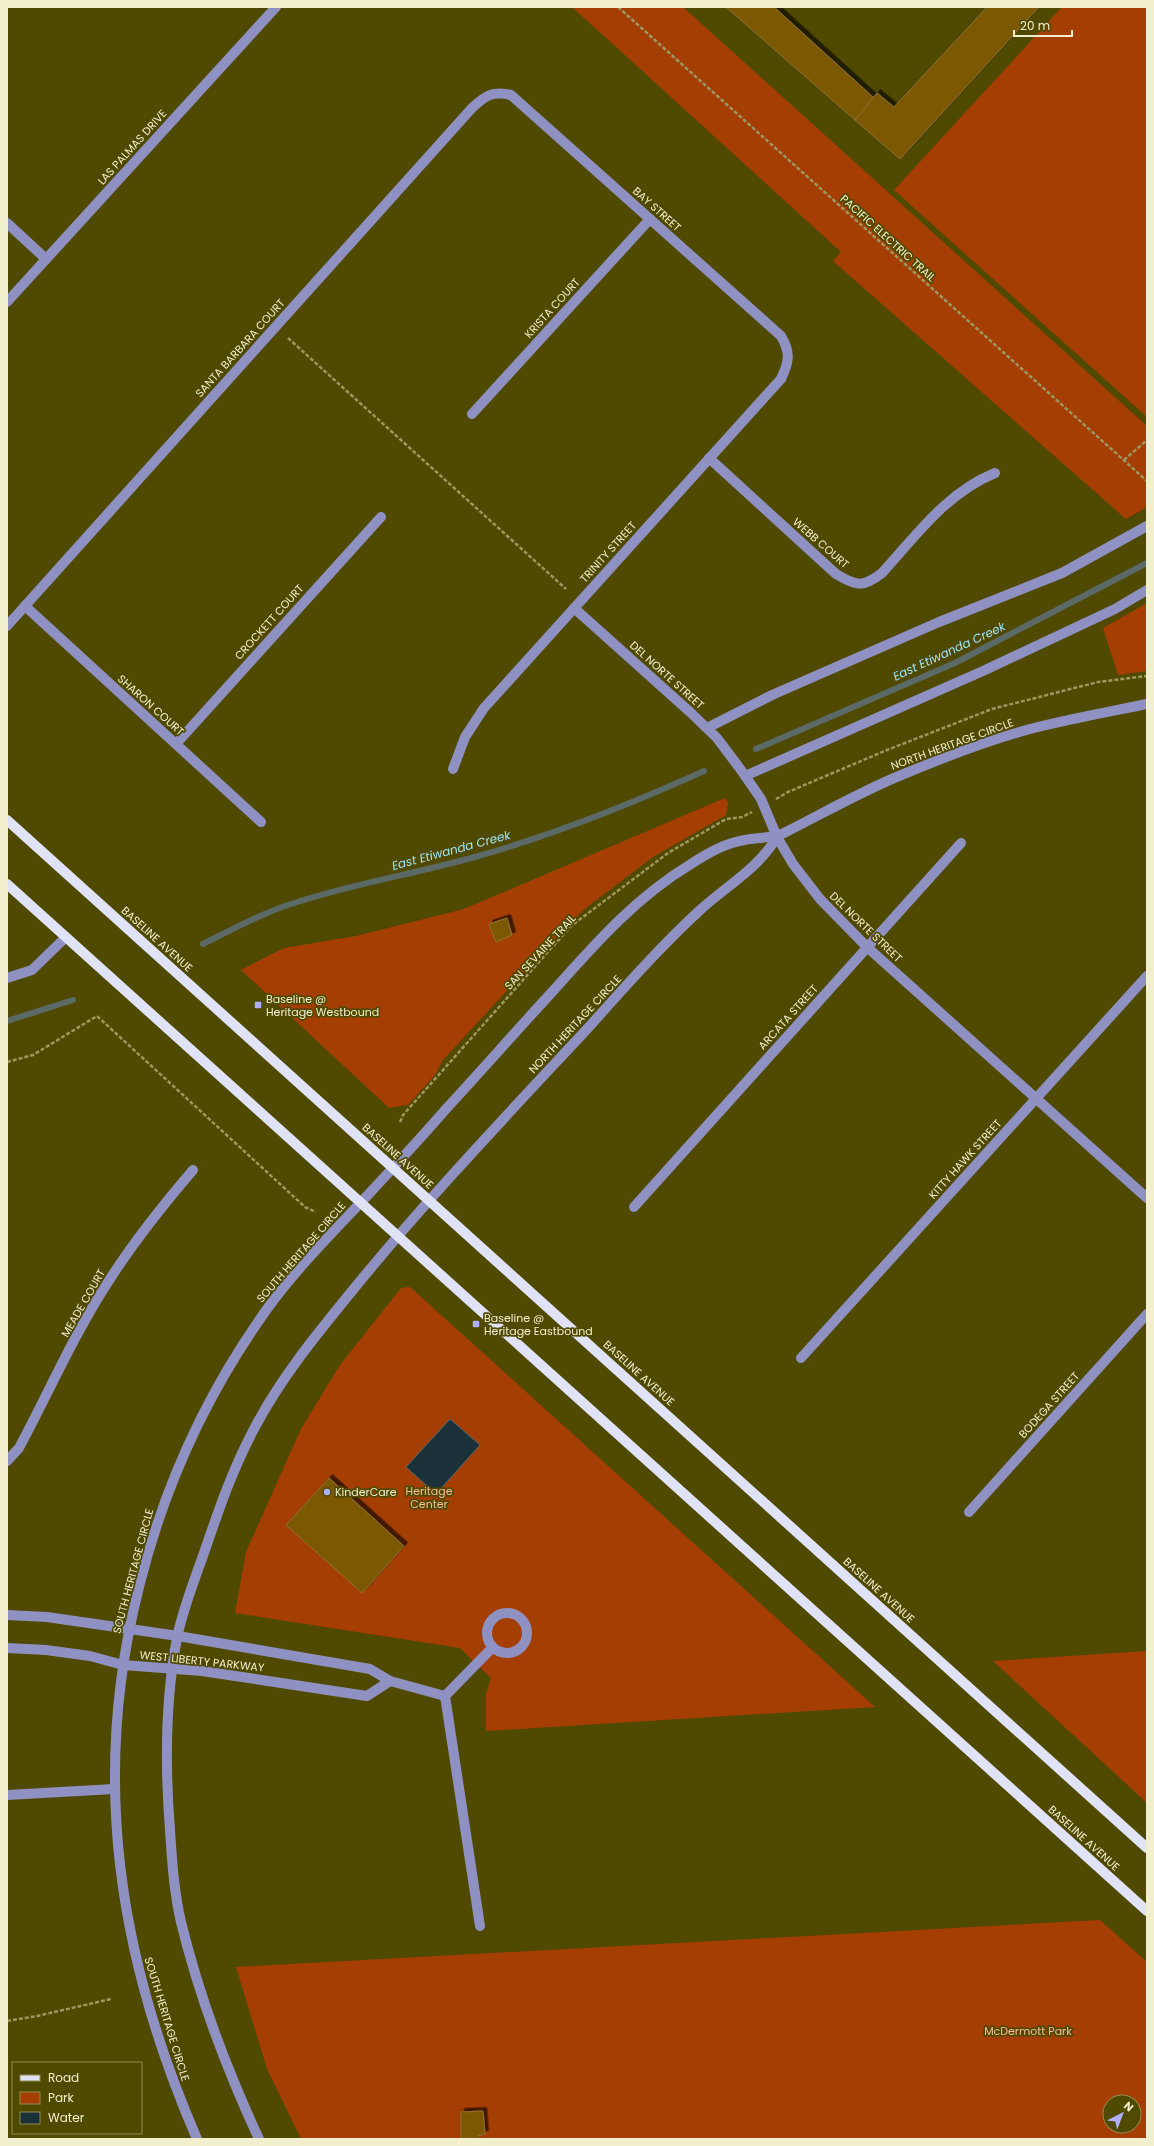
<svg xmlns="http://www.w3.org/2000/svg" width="1154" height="2146" font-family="Poppins,sans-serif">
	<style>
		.green { fill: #a53e02; fill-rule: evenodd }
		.water { fill: #1a313a; stroke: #5b6a67 }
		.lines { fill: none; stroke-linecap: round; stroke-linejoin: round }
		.stream { stroke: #5b6a67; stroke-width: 6 }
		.building { fill: #7b5904; stroke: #8f7138; filter: url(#shadow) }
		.path { stroke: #9d9862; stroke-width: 2.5; stroke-dasharray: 4 2; stroke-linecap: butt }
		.minor { stroke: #8f91c3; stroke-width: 10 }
		.major { stroke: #e0e2f6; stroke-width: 10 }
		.poi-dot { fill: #adaffb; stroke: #504900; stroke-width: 1.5 }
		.labels { text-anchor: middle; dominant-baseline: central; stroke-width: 3.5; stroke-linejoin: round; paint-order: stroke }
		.street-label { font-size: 11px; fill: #f2efcf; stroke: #504900 }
		.poi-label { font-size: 11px; fill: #f2efcf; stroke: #504900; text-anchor: start }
		.park-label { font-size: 11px; fill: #f8bba3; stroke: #504900 }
		.water-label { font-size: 12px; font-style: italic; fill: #9ce2fb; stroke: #504900 }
	</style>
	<defs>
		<filter id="shadow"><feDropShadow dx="3.5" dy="-3.5" stdDeviation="0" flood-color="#0009"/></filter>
	</defs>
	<rect width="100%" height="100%" fill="#504900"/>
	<g class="green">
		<polygon points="572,7 683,7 1147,426 1147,507 1126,519 833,261 841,252"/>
		<polygon points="1062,7 1147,7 1147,417 894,190"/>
		<polygon points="1147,603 1147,671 1118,675 1103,628"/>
		<polygon points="725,798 728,803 726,815 653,857 586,908 561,932 443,1060 435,1075 408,1105 389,1108 241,970 284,948 356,936 464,909"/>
		<polygon points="410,1287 875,1707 486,1731 486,1694 491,1678 460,1648 235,1613 246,1552 301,1429 340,1365 401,1288"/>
		<polygon points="1147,1651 1147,1803 993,1661"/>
		<path d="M 1100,1920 L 1147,1962 L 1147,2139 L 301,2139 L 267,2069 L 236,1967 ZM 1110,2102 L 1134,2102 L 1134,2126 L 1110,2126 Z"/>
	</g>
	<polygon class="water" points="450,1419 480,1445 436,1494 406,1467"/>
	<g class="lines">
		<g class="stream">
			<polyline points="756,749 955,663 1147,563"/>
			<path d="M 203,944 C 231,930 260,914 291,904 C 351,884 414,874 475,857 C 553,835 629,805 704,771"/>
			<polyline points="7,1021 73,1000"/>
		</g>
	</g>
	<g class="building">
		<polygon points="726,7 774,7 874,98 855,120"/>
		<polygon points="987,7 1039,7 900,159 855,120 877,93 894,107"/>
		<polygon points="507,918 512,935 496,942 489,924"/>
		<polygon points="329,1478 404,1546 362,1593 286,1525"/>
		<polygon points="483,2111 485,2134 478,2136 478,2139 461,2139 461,2112"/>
	</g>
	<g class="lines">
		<g class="path">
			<polyline points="618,7 1147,481"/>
			<polyline points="288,338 566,589"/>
			<polyline points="1124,460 1147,440"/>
			<polyline points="776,799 788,792 887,750 992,709 1098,682 1147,676"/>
			<polyline points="7,1062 33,1055 97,1016 305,1207 316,1212"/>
			<polyline points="400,1122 403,1115 571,926 668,853 726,819 742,817 752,812"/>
			<polyline points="7,2021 37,2016 111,1999"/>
		</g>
		<g class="minor">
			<polyline points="7,223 46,259"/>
			<polyline points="7,302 276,7"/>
			<polyline points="472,414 650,219"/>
			<path d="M 709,458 L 836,574 C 856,586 863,588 882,573 C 916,536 946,493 995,473"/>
			<polyline points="25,606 261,822"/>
			<polyline points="574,608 690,712 717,738 741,770 761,799 777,837 793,864 820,899 867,947 1147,1198"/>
			<path d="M 7,626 L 472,108 C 486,95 492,91 511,95 L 781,336 C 791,353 789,362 781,379 L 484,708 L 465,737 L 453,769"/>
			<polyline points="707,728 772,695 939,622 1062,573 1147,526"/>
			<polyline points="176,744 381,517"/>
			<polyline points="745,776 983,671 1115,609 1147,590"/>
			<polyline points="7,978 32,970 66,937"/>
			<polyline points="634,1207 961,843"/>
			<polyline points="801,1358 1147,976"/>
			<path d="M 7,1461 L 19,1448 C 49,1392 75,1332 110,1279 C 135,1240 163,1205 193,1170"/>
			<polyline points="969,1512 1147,1314"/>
			<circle cx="507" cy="1633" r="20"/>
			<polyline points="7,1615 47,1617 178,1636 370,1669 390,1681 445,1696"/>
			<polyline points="7,1648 46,1650 90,1656 123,1665 202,1671 367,1696 390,1681"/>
			<polyline points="445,1696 480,1926"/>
			<polyline points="445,1696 492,1648"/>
			<polyline points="7,1795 114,1789"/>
			<path d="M 197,2139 C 119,1959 90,1779 139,1587 C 164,1486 206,1394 267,1309 C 296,1269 332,1233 366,1197 C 393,1168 420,1139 446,1109 C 482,1070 517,1030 553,991 C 595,944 636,897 691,864 C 708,853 725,843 745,840 C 758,837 771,839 784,833 C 822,814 860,792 899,776 C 942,758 986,741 1030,729 C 1069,719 1108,712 1147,704"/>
			<path d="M 259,2139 C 227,2070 199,1996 181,1922 C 174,1892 172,1861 170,1830 C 165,1767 165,1701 177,1638 C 183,1608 195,1579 205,1550 C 219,1509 233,1468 254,1429 C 280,1379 316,1335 352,1291 C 426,1200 508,1114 588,1028 C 624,988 660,947 699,911 C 726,886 758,869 777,837"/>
		</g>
		<g class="major">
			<polyline points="7,820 1147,1848"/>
			<polyline points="7,884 1147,1911"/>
		</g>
	</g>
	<g class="poi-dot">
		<rect x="254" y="1001" width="8" height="8" rx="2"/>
		<rect x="472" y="1320" width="8" height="8" rx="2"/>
		<circle cx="327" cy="1492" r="4"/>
	</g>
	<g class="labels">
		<g class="street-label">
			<text transform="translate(132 147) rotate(-48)">LAS PALMAS DRIVE</text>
			<text transform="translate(657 209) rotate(42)">BAY STREET</text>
			<text transform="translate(888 238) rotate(42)">PACIFIC ELECTRIC TRAIL</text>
			<text transform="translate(552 308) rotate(-48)">KRISTA COURT</text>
			<text transform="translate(240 348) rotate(-48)">SANTA BARBARA COURT</text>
			<text transform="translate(821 543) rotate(41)">WEBB COURT</text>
			<text transform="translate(608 552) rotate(-48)">TRINITY STREET</text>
			<text transform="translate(269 622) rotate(-48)">CROCKETT COURT</text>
			<text transform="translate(667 675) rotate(42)">DEL NORTE STREET</text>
			<text transform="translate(151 705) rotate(42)">SHARON COURT</text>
			<text transform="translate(952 744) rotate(-20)">NORTH HERITAGE CIRCLE</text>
			<text transform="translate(866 927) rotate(44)">DEL NORTE STREET</text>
			<text transform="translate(157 939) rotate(42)">BASELINE AVENUE</text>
			<text transform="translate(540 952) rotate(-47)">SAN SEVAINE TRAIL</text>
			<text transform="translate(788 1017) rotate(-48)">ARCATA STREET</text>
			<text transform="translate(575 1024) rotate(-47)">NORTH HERITAGE CIRCLE</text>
			<text transform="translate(398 1156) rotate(42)">BASELINE AVENUE</text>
			<text transform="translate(965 1159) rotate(-48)">KITTY HAWK STREET</text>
			<text transform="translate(301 1252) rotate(-49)">SOUTH HERITAGE CIRCLE</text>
			<text transform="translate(83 1303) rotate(-60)">MEADE COURT</text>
			<text transform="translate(639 1373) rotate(42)">BASELINE AVENUE</text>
			<text transform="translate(1049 1405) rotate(-48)">BODEGA STREET</text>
			<text transform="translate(133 1571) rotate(-75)">SOUTH HERITAGE CIRCLE</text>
			<text transform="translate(879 1590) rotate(42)">BASELINE AVENUE</text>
			<text transform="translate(202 1661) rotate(6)">WEST LIBERTY PARKWAY</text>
			<text transform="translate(1084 1838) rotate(42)">BASELINE AVENUE</text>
			<text transform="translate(167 2019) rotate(73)">SOUTH HERITAGE CIRCLE</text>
		</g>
		<g class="poi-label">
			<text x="266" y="999">Baseline @<tspan x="266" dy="13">Heritage Westbound</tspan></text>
			<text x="484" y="1318">Baseline @<tspan x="484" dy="13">Heritage Eastbound</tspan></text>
			<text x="335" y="1492">KinderCare</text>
		</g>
		<g class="park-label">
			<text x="429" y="1491">Heritage<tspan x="429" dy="13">Center</tspan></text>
			<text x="1028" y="2031">McDermott Park</text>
		</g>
		<g class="water-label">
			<text transform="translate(949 651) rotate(-25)">East Etiwanda Creek</text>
			<text transform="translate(451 850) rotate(-15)">East Etiwanda Creek</text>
		</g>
	</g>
	<rect width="1154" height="2146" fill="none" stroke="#f2efcf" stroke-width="16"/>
	<rect x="12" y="2062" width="130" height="72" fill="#504900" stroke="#918b53"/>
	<rect x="20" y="2075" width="20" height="6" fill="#e0e2f6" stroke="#918b53"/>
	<text x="48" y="2082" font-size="12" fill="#f2efcf">Road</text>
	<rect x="20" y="2092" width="20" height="12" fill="#a53e02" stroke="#918b53"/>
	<text x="48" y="2102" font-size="12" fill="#f2efcf">Park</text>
	<rect x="20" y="2112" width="20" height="12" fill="#1a313a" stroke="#918b53"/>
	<text x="48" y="2122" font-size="12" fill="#f2efcf">Water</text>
	<g transform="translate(1122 2114) rotate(42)"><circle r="19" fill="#504900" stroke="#918b53"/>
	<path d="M0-3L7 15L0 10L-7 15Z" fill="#adaffb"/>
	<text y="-6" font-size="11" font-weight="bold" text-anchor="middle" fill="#f2efcf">N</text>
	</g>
	<path d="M1014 30v6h58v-6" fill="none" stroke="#f2efcf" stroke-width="2"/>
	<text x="1020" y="30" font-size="12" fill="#f2efcf" stroke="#504900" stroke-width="3" paint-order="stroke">20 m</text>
</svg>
